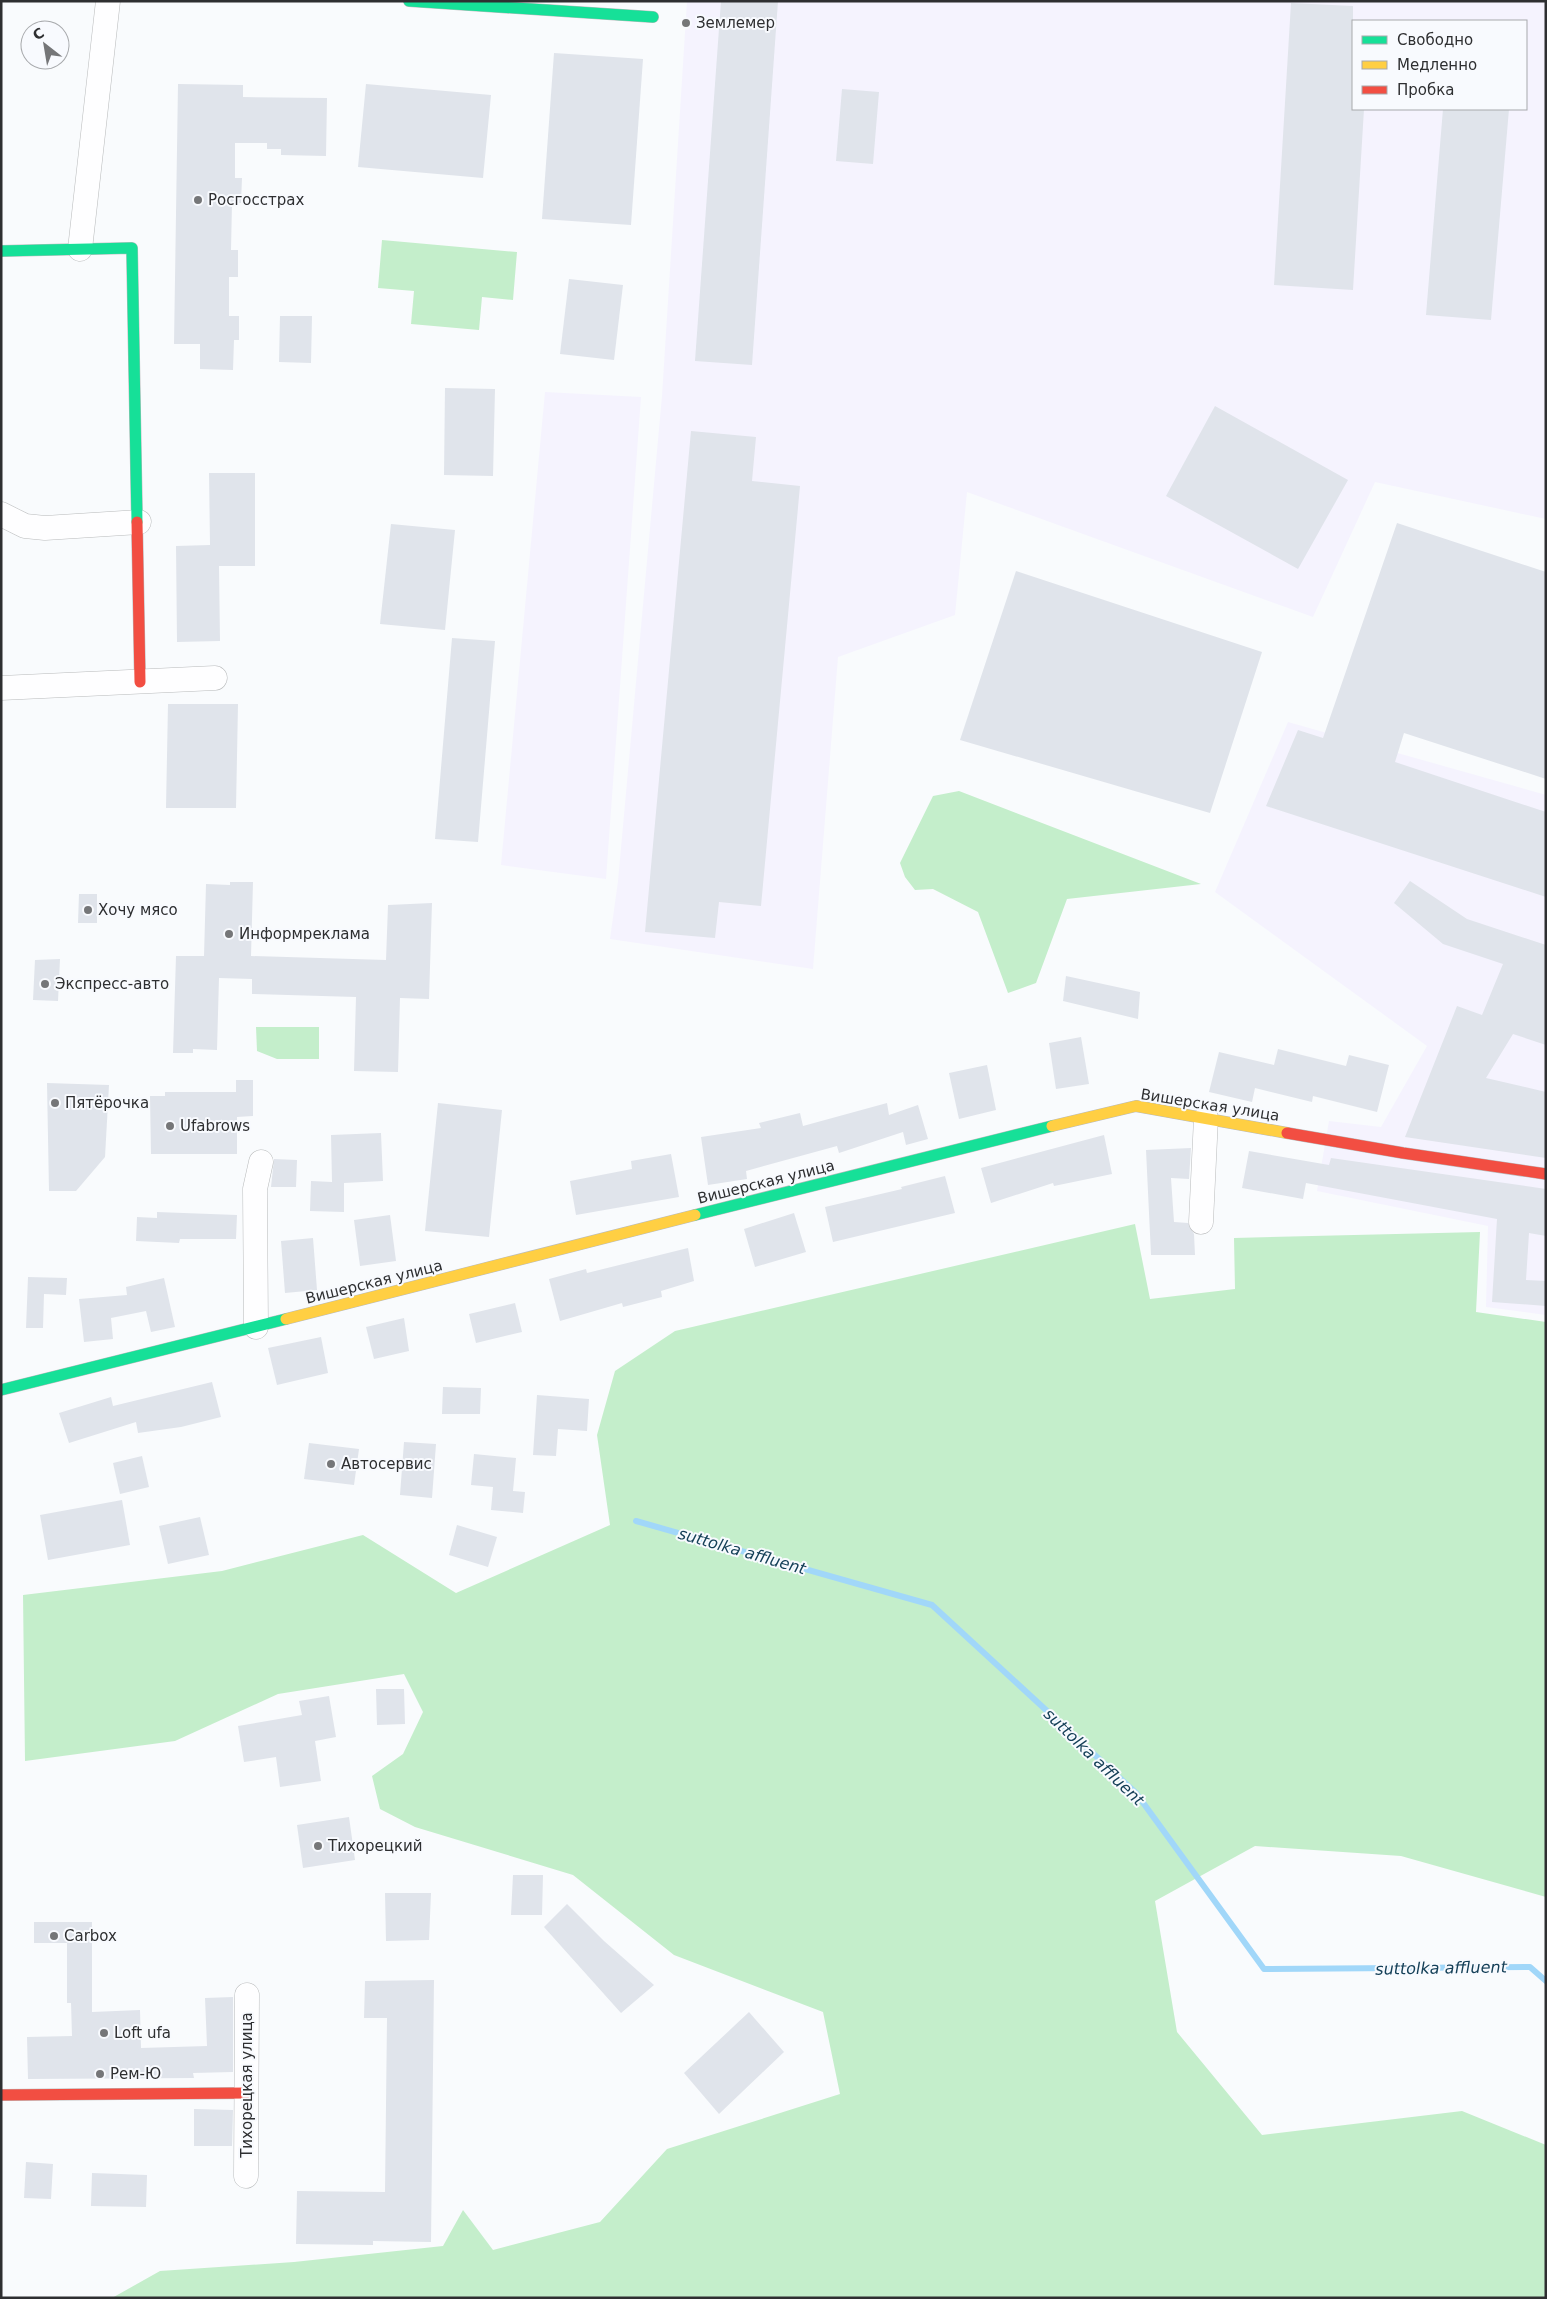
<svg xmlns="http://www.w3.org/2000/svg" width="1547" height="2299" font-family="'DejaVu Sans',sans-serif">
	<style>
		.industrial { fill: #f5f3fe; fill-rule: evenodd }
		.green { fill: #c4eecb }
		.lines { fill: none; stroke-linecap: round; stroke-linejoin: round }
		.stream { stroke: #a1d7f9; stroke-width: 6 }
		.building { fill: #e0e4eb }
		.street-casing { stroke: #b9bbbc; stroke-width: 25 }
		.fast-casing { stroke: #b9bbbc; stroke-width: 12 }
		.slow-casing { stroke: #b9bbbc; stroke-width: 12 }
		.jam-casing { stroke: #b9bbbc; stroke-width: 12 }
		.street { stroke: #fefeff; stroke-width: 24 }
		.fast { stroke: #16e098; stroke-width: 11 }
		.slow { stroke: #ffcf43; stroke-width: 11 }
		.jam { stroke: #f24e42; stroke-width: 11 }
		.poi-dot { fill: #757678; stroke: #f8fafe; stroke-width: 2 }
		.labels { text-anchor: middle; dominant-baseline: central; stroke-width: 4; stroke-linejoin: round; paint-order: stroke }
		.poi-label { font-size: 15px; fill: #2e2f31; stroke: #f8fafe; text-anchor: start }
		.street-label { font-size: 15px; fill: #2e2f31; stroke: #f8fafe }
		.water-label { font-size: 16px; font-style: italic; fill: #154058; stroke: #f8fafe }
	</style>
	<rect width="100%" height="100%" fill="#f9fbfd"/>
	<g class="industrial">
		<path d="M 687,1 L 1546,1 L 1546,519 L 1375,482 L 1313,617 L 967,492 L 955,615 L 838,657 L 813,969 L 610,939 L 618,881 L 662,396 ZM 1353,21 L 1526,21 L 1526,109 L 1353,109 Z"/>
		<polygon points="545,392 641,397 606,879 501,865"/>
		<polygon points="1288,722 1546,795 1546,1315 1486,1307 1488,1226 1317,1191 1329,1121 1381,1127 1427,1046 1215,892"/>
	</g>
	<g class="green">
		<polygon points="382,240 517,252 513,300 482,297 479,330 411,324 414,291 378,288"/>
		<polygon points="959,791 1201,884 1067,899 1036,983 1008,993 978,912 933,889 915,890 905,877 900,863 933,796"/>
		<polygon points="256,1027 319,1027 319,1059 277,1059 257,1051"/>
		<polygon points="1135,1224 1150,1299 1235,1289 1234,1238 1480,1232 1476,1312 1546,1322 1546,1897 1401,1856 1255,1846 1155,1901 1177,2032 1262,2135 1462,2111 1546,2145 1546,2298 112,2298 160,2271 294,2262 443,2246 463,2210 493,2250 600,2222 667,2149 840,2094 823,2012 674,1955 573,1875 415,1827 380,1809 372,1776 403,1754 423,1712 404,1674 278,1694 175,1741 25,1761 23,1595 222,1571 363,1535 456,1593 610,1525 597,1435 615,1371 675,1331"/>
	</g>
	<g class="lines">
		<polyline class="stream" points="636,1521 932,1605 1136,1793 1264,1969 1530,1967 1546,1981"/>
	</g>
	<g class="building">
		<polygon points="721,1 778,1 752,365 695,361"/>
		<polygon points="1291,3 1353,6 1353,109 1364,109 1353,290 1274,285"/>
		<polygon points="554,53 643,59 631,225 542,219"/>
		<polygon points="178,84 243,85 243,97 327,98 326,156 281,155 281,149 267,149 267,143 235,143 235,178 242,178 241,203 232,203 231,250 238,250 238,277 229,277 229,316 239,316 239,340 234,340 233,370 200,369 200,344 174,344"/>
		<polygon points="366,84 491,95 483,178 358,167"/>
		<polygon points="842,89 879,92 873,164 836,161"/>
		<polygon points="1443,109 1509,109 1491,320 1426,315"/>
		<polygon points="569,279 623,285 614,360 560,354"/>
		<polygon points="280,316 312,316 311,363 279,362"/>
		<polygon points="445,388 495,389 493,476 444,475"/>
		<polygon points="1215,406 1348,480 1298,569 1166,496"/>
		<polygon points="691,431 756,437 752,481 800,486 761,906 719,902 715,938 645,932"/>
		<polygon points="209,473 255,473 255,566 219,566 220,641 177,642 176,546 210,545"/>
		<polygon points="1397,523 1546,572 1546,779 1404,733 1395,762 1546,812 1546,897 1266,806 1298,730 1323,738"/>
		<polygon points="391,524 455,530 445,630 380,624"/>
		<polygon points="1016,571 1262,652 1210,813 960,740"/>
		<polygon points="452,638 495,641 478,842 435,839"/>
		<polygon points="168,704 238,704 236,808 166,808"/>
		<polygon points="1410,881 1467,919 1546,945 1546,1045 1513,1034 1486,1078 1546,1092 1546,1158 1405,1137 1457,1006 1482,1015 1503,964 1443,944 1394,903"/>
		<polygon points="230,882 253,882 251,956 386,960 388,905 432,903 429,999 400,998 398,1072 354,1071 356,997 252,994 252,979 219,978 217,1050 193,1049 193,1053 173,1053 176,956 204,956 206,884 230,885"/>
		<polygon points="79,894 97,894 97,923 78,923"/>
		<polygon points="60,959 58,1001 33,1000 35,960"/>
		<polygon points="1066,976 1140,992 1138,1019 1063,1001"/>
		<polygon points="1081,1037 1089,1084 1056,1089 1049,1043"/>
		<polygon points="1278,1049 1346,1066 1349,1055 1389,1065 1377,1112 1313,1096 1312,1102 1255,1088 1252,1102 1209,1092 1219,1052 1274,1065"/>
		<polygon points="987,1065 996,1110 959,1119 949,1073"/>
		<polygon points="236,1080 253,1080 253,1116 237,1117 237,1154 151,1154 150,1096 165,1096 165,1092 236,1092"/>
		<polygon points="47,1083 109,1085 105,1157 76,1191 49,1191"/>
		<polygon points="438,1103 502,1110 489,1237 425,1231"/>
		<polygon points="887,1103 889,1115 918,1105 928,1139 906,1145 903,1132 839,1153 837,1146 746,1171 747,1179 708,1185 701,1137 761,1128 759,1123 800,1113 803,1126"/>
		<polygon points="381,1133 383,1181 344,1183 344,1212 310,1211 311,1181 332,1182 331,1135"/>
		<polygon points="1104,1135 1112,1174 1054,1186 1053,1183 991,1203 981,1168"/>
		<polygon points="1191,1148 1189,1179 1171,1178 1174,1222 1188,1223 1194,1234 1195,1255 1151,1255 1146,1150"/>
		<polygon points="1249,1151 1329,1165 1331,1158 1546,1189 1546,1236 1529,1233 1526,1280 1546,1281 1546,1306 1492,1302 1497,1219 1306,1183 1303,1199 1242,1188"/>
		<polygon points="671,1154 679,1197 576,1215 570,1181 632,1169 631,1161"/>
		<polygon points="274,1159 297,1160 296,1187 271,1187"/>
		<polygon points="945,1176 955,1213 833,1242 825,1207 902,1189 901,1187"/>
		<polygon points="157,1212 237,1215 236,1239 180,1239 179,1243 136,1241 137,1217 157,1218"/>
		<polygon points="794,1213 806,1252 755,1267 744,1229"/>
		<polygon points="390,1215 396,1261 360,1266 354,1220"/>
		<polygon points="313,1238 317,1290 285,1293 281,1241"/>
		<polygon points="688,1248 694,1281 661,1291 662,1297 623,1307 622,1303 560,1321 549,1279 586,1269 587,1273"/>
		<polygon points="28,1277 67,1278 66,1295 44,1294 43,1328 26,1328"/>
		<polygon points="164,1278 175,1327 151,1332 146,1311 111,1318 113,1339 84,1342 79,1299 127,1295 126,1287"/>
		<polygon points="515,1303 522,1332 476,1343 469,1314"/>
		<polygon points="404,1318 409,1351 374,1359 366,1327"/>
		<polygon points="321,1337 328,1373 277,1385 268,1348"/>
		<polygon points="212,1382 221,1417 181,1427 138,1433 136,1422 69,1443 59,1413 111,1397 113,1406"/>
		<polygon points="443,1387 481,1388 480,1414 442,1414"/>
		<polygon points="537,1395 589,1399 587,1431 558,1429 556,1456 533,1455"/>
		<polygon points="404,1442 436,1444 432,1498 400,1495"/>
		<polygon points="309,1443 359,1449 354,1485 304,1479"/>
		<polygon points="474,1454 516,1458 513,1491 525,1492 523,1513 491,1510 493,1487 471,1485"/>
		<polygon points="142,1456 149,1487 120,1494 113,1463"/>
		<polygon points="122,1500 130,1545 48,1560 40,1515"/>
		<polygon points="200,1517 209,1555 168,1564 159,1526"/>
		<polygon points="457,1525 497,1537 488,1567 449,1555"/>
		<polygon points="376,1689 404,1689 405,1724 377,1725"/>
		<polygon points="329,1696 336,1737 315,1741 321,1781 280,1787 276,1757 244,1762 238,1726 302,1715 299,1701"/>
		<polygon points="349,1817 355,1860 303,1868 297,1825"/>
		<polygon points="513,1875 543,1875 542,1915 511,1915"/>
		<polygon points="385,1893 431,1893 429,1940 386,1941"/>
		<polygon points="567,1904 604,1941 654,1985 621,2013 544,1927"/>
		<polygon points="34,1922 92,1922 92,2012 140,2010 141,2048 207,2046 205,1998 233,1997 233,2072 193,2073 194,2078 28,2079 27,2037 72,2036 71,2003 67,2003 67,1943 34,1943"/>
		<polygon points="434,1980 431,2242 373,2241 373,2245 296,2244 297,2191 385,2192 387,2018 364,2018 365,1981"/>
		<polygon points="749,2012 784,2052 719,2114 684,2073"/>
		<polygon points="194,2109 233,2110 232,2146 194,2146"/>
		<polygon points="26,2162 53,2164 51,2199 24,2198"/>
		<polygon points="92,2173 147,2175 146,2207 91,2206"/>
	</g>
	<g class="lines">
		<g class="street-casing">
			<g id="street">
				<polyline points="80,249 108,1"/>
				<polyline points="1,514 25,526 45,528 139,522"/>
				<polyline points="1,688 215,678"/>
				<polyline points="1201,1222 1206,1118"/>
				<polyline points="256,1327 255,1189 261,1162"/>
				<polyline points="246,2176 247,1995"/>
			</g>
		</g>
		<g class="fast-casing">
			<g id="fast">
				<polyline points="409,1 653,17"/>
				<polyline points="1,251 132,248 137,522"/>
				<polyline points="695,1215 1052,1126"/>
				<polyline points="1,1390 286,1319"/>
			</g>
		</g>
		<g class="slow-casing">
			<g id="slow">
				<polyline points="1052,1126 1136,1106 1287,1133"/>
				<polyline points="286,1319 695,1215"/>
			</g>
		</g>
		<g class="jam-casing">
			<g id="jam">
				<polyline points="137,522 140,682"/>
				<polyline points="1287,1133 1403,1153 1546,1174"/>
				<polyline points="1,2095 247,2093"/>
			</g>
		</g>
		<use href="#street" class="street"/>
		<use href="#fast" class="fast"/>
		<use href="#slow" class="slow"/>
		<use href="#jam" class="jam"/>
	</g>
	<g class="poi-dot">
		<circle cx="686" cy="23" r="5"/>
		<circle cx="198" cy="200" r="5"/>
		<circle cx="88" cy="910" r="5"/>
		<circle cx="229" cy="934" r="5"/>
		<circle cx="45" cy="984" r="5"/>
		<circle cx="55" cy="1103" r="5"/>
		<circle cx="170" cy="1126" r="5"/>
		<circle cx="331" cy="1464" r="5"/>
		<circle cx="318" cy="1846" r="5"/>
		<circle cx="54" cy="1936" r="5"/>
		<circle cx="104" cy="2033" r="5"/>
		<circle cx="100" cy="2074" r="5"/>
	</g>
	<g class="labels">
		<g class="poi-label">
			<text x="696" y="23">Землемер</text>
			<text x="208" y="200">Росгосстрах</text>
			<text x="98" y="910">Хочу мясо</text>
			<text x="239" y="934">Информреклама</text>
			<text x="55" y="984">Экспресс-авто</text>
			<text x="65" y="1103">Пятёрочка</text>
			<text x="180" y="1126">Ufabrows</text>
			<text x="341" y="1464">Автосервис</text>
			<text x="328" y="1846">Тихорецкий</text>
			<text x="64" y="1936">Carbox</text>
			<text x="114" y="2033">Loft ufa</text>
			<text x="110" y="2074">Рем-Ю</text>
		</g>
		<g class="street-label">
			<text transform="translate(1210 1105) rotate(9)">Вишерская улица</text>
			<text transform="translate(766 1182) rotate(-14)">Вишерская улица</text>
			<text transform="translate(374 1282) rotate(-14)">Вишерская улица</text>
			<text transform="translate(247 2085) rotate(-90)">Тихорецкая улица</text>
		</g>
		<g class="water-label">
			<text transform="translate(742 1551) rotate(16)">suttolka affluent</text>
			<text transform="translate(1094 1757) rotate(44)">suttolka affluent</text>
			<text transform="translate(1441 1968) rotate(-1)">suttolka affluent</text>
		</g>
	</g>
	<rect width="1547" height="2299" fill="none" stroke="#2e2f31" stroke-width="5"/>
	<rect x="1352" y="20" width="175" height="90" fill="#f8fafe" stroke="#a7a9ac"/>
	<rect x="1362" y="36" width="25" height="8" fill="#16e098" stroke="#a7a9ac"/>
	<text x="1397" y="45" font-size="15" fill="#2e2f31">Свободно</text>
	<rect x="1362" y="61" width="25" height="8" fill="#ffcf43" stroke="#a7a9ac"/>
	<text x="1397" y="70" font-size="15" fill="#2e2f31">Медленно</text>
	<rect x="1362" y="86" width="25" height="8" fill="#f24e42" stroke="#a7a9ac"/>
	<text x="1397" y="95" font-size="15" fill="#2e2f31">Пробка</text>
	<g transform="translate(45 45) rotate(329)"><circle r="24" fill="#f8fafe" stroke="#a7a9ac"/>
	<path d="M0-4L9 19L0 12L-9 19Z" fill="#757678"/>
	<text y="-8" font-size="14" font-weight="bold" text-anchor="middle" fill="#2e2f31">С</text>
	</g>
</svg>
